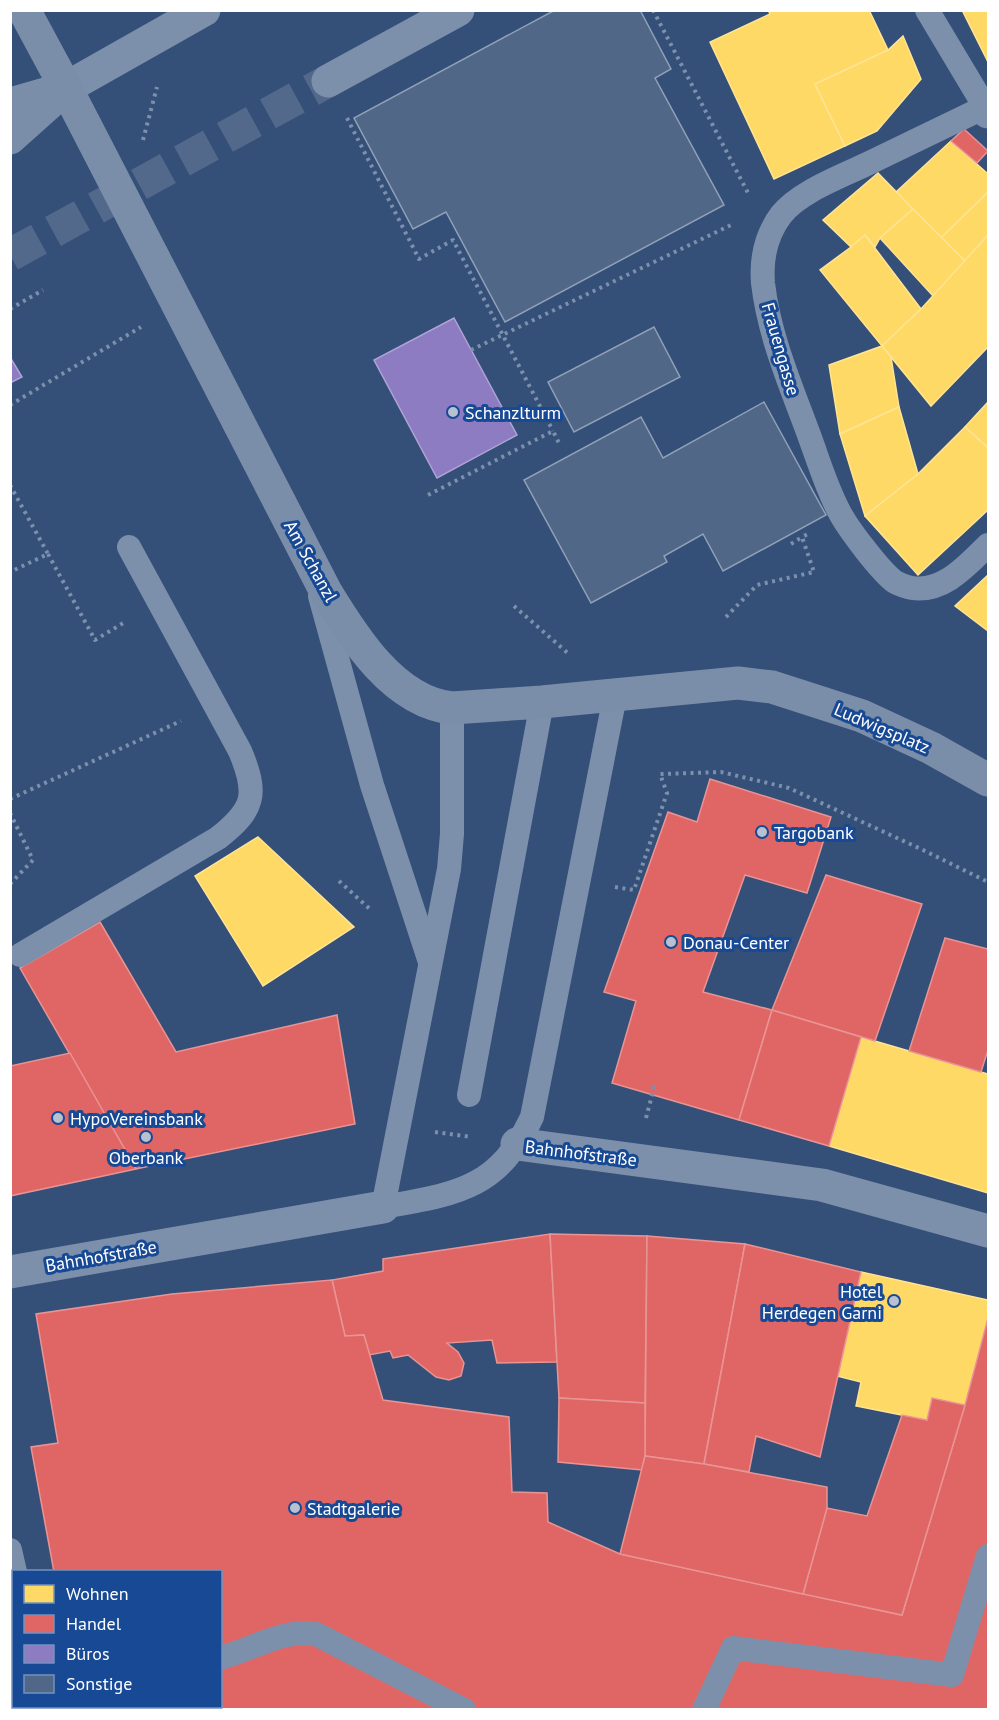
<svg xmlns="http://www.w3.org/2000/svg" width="999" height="1720" font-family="'PT Sans',sans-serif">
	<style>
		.homes { fill: #ffd966; stroke: #ffe494; stroke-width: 1.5 }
		.shops { fill: #e06666; stroke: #e99494; stroke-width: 1.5 }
		.offices { fill: #8e7cc3; stroke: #b0a3d5; stroke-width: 1.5 }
		.building { fill: #516787; stroke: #91a1b8; stroke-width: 1.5 }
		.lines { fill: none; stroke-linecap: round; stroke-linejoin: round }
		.street-tunnel { stroke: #52698c; stroke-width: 33; stroke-dasharray: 33 16; stroke-linecap: butt }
		.path { stroke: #7c90ab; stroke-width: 4; stroke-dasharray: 3 4.5; stroke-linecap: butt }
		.lane { stroke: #7c90ab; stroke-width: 24 }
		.street { stroke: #7c90ab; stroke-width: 33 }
		.primary { stroke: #7b8ea9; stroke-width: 33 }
		.poi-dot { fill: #b8c1d0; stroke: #184994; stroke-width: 2 }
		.labels { text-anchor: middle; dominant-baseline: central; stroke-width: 6; stroke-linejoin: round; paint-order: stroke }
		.street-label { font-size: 18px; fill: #fff; stroke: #184994 }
		.poi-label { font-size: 18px; fill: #fff; stroke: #184994; text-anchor: start }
	</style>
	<rect width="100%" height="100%" fill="#344f78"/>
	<g class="homes">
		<polygon points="768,10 869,10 888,50 815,84 845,146 774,179 710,42 770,14"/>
		<polygon points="962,10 988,10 988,62"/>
		<polygon points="903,36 921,79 877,131 845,146 815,84 888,50"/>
		<polygon points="951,141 988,174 988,192 941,238 896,192"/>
		<polygon points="878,173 913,209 880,238 875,247 865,235 851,247 823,220"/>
		<polygon points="988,192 988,235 965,261 941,238"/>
		<polygon points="913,209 965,261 933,296 880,238"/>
		<polygon points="865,235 921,309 882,346 820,270 851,247"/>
		<polygon points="988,235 988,347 931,406 882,346 921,309"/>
		<polygon points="882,346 891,357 899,407 840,434 829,365"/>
		<polygon points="988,402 988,448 965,427"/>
		<polygon points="899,407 918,474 865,516 840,434"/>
		<polygon points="965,427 988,448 988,510 918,575 865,516 918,474"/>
		<polygon points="988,575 988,631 955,606"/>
		<polygon points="258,837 354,927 263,986 195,876"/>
		<polygon points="861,1037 988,1074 988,1193 829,1146"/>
		<polygon points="861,1272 988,1300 988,1318 965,1405 932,1398 927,1420 856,1406 861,1382 837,1376"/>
	</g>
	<g class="shops">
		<polygon points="964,129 988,151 977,163 951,141"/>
		<polygon points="710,779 831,817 807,893 745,875 703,992 772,1010 739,1120 612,1083 636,1001 604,992 668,812 697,822"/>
		<polygon points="826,875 922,904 875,1041 772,1010"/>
		<polygon points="100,922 176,1052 337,1015 355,1124 136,1169 20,968"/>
		<polygon points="945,938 988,949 988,1050 981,1072 909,1051"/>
		<polygon points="772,1010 861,1037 829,1146 739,1120"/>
		<polygon points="70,1053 136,1169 10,1196 10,1066"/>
		<polygon points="550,1234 557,1362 497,1363 492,1340 447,1343 458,1352 464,1363 461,1376 449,1380 436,1377 408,1355 393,1358 390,1351 369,1355 364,1335 345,1336 332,1280 383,1271 383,1259"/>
		<polygon points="550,1234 647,1236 645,1403 559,1398"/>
		<polygon points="647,1236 745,1244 704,1464 645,1456"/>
		<polygon points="745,1244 861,1272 820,1457 756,1436 749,1472 704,1464"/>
		<polygon points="332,1280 345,1336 364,1335 383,1400 509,1417 512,1492 547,1493 548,1522 620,1554 902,1615 965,1405 988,1318 988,1710 109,1710 108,1706 220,1706 220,1572 54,1572 31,1447 58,1443 36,1314 172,1294"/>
		<polygon points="559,1398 645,1403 645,1456 642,1470 558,1462"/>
		<polygon points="932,1398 965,1405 902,1615 803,1594 827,1508 867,1516 902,1415 927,1420"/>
		<polygon points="645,1456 704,1464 827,1487 827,1508 803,1594 620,1554"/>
		<polygon points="14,1671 14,1706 108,1706 109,1710 10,1710 10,1672"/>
	</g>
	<g class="offices">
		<polygon points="454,318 517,435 437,478 374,360"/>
		<polygon points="10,357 22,377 10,383"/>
	</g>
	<g class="building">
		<polygon points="555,10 640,10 671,69 655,78 724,205 505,322 446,212 413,229 354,118"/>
		<polygon points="654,327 680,377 574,432 548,382"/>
		<polygon points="764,402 826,515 723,571 703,534 664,556 667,562 591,603 524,480 641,417 663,458"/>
	</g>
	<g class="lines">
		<polyline class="street-tunnel" points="10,255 328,81"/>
		<g class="path">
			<polyline points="653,10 748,193"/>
			<polyline points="347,118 419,259 453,240 553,431"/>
			<polyline points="143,140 157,87"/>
			<polyline points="10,309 43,290"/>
			<polyline points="471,350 733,224"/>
			<polyline points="10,405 141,327"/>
			<polyline points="10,485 48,554 10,572"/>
			<polyline points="428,495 553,431 560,445"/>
			<polyline points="791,544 802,537"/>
			<polyline points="48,554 95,640 125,622"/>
			<polyline points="514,606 570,655"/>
			<polyline points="726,617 757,585 814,572 802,537 808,534"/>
			<polyline points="10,799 181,721"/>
			<polyline points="10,813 33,860 10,884"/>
			<polyline points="339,881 372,911"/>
			<polyline points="615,887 634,890 667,793 660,774 721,772 789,788 923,850 988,882"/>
			<polyline points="646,1118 655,1084"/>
			<polyline points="435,1132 472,1137"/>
		</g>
		<g class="lane">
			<path d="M 927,10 L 985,107 C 946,126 906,145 867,164 C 840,177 799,192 781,215 C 766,235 761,258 763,283 C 769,336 791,386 809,435 C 819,462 827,490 841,515 C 850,531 881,572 895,582 C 901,585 906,587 912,588 C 944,593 968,564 988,545"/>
			<polyline points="320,596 372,785 430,962"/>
			<path d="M 452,708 L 452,834 L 449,869 L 383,1207 C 455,1194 498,1190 532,1117 L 615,696"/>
			<path d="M 20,955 L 218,838 C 255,809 258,794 240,751 L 129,547"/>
			<polyline points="469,1095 542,702"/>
			<polyline points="10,1550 15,1572"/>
			<path d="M 220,1658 C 252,1650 283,1628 316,1634 L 464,1710"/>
			<polyline points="63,1706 64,1710"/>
			<polyline points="704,1710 733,1648 952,1675 988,1556"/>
		</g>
		<g class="street">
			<polyline points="328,81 458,10"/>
			<polyline points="66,88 204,10"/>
			<polyline points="985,107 988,112"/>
			<polyline points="517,1144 822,1185 988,1231"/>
			<polyline points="10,1272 383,1207"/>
		</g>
		<g class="primary">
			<path d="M 24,10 L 66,88 L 326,592 C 354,638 394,702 452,708 L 542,702 L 738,683 L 772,687 L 862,716 L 931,748 L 988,780"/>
			<polyline points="10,104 59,90"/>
			<polyline points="10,138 66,88"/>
		</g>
	</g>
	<g class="poi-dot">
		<circle cx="453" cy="412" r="6"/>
		<circle cx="762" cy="832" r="6"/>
		<circle cx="671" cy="942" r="6"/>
		<circle cx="58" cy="1118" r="6"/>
		<circle cx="146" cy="1137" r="6"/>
		<circle cx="894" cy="1301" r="6"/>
		<circle cx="295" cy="1508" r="6"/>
	</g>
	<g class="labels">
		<g class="street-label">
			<text transform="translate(781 349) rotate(74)">Frauengasse</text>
			<text transform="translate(311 561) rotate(61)">Am Schanzl</text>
			<text transform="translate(882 728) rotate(23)">Ludwigsplatz</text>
			<text transform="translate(581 1153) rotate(7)">Bahnhofstraße</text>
			<text transform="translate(101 1256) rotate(-10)">Bahnhofstraße</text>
		</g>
		<g class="poi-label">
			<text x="465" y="412">Schanzlturm</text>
			<text x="774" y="832">Targobank</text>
			<text x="683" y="942">Donau-Center</text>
			<text x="70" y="1118">HypoVereinsbank</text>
			<text x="146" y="1157" text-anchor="middle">Oberbank</text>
			<text x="882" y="1291" text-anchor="end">Hotel<tspan x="882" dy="21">Herdegen Garni</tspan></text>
			<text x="307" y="1508">Stadtgalerie</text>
		</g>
	</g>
	<rect width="999" height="1720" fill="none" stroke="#ffffff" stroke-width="24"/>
	<rect x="12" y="1570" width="210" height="138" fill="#184994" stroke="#7492bf" stroke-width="1.5"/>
	<rect x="24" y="1585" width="30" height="18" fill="#ffd966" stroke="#7492bf" stroke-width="1.5"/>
	<text x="66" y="1600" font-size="18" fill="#ffffff">Wohnen</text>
	<rect x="24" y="1615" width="30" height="18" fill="#e06666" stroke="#7492bf" stroke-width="1.5"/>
	<text x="66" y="1630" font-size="18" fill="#ffffff">Handel</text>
	<rect x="24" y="1645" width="30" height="18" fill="#8e7cc3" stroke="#7492bf" stroke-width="1.5"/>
	<text x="66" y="1660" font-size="18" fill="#ffffff">Büros</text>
	<rect x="24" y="1675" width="30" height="18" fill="#516787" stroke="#7492bf" stroke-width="1.5"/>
	<text x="66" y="1690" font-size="18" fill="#ffffff">Sonstige</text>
</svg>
